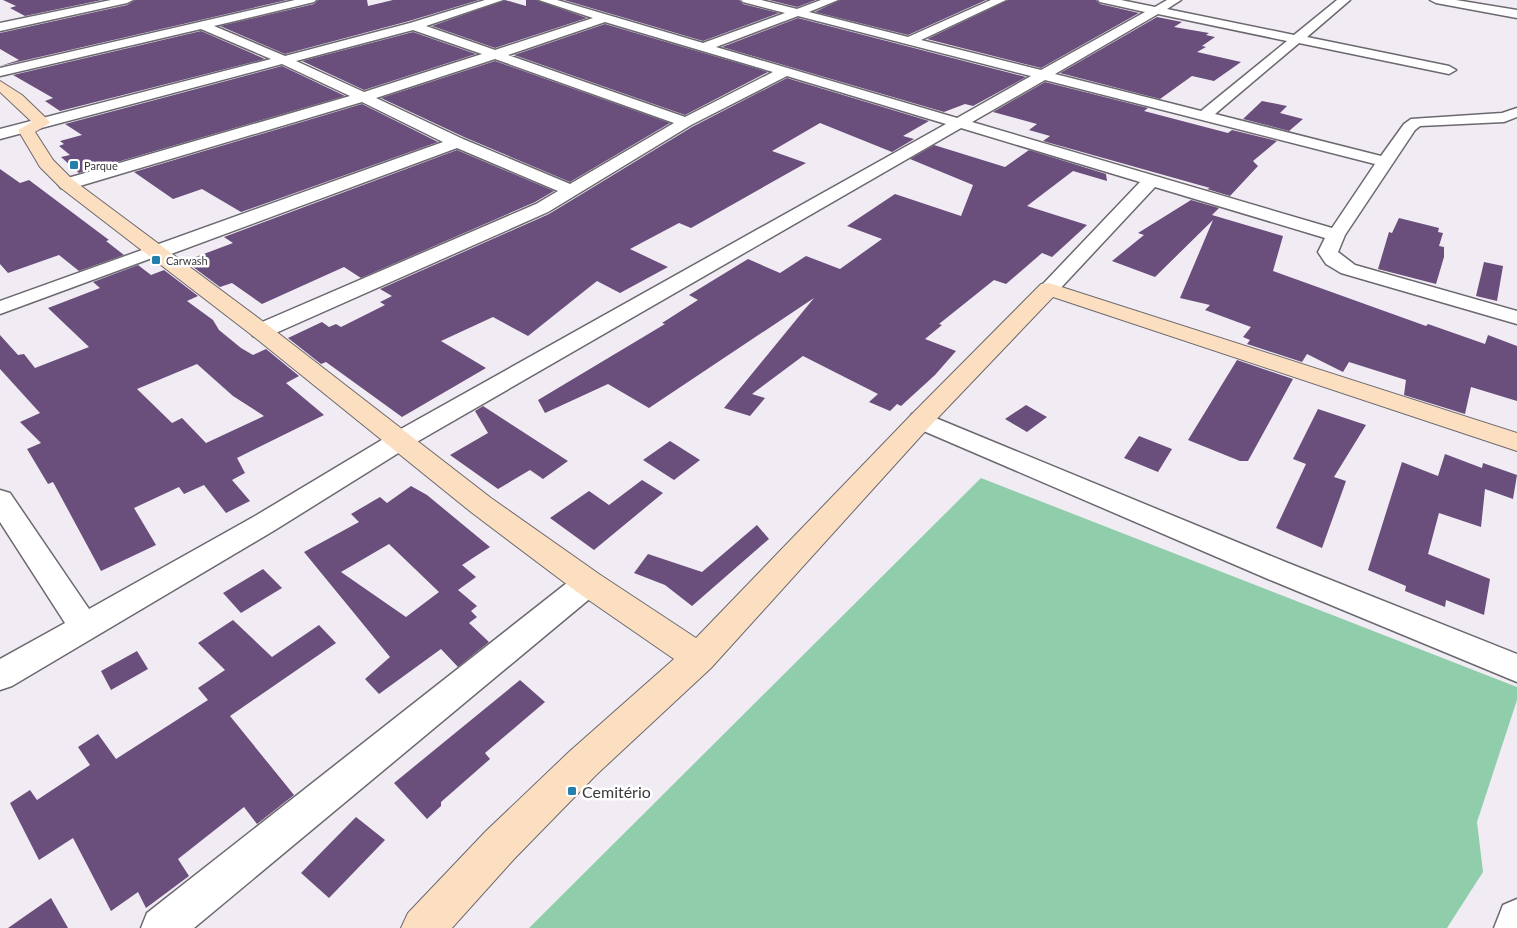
<svg xmlns="http://www.w3.org/2000/svg" width="1517" height="928" font-family="Lato,sans-serif">
	<style>
		.green { fill: #8fcdab }
		.building { fill: #6a4e7c; fill-rule: evenodd }
		.lines { fill: none; stroke-linecap: round; stroke-linejoin: round }
		.street-casing { stroke: #6c686f; stroke-width: 3 }
		.secondary-casing { stroke: #6c686f; stroke-width: 2 }
		.street { fill: #fff; fill-rule: evenodd }
		.secondary { fill: #fcdfc0; fill-rule: evenodd }
		.poi-dot { fill: #257fad; stroke: #fff; stroke-width: 2 }
		.labels { text-anchor: middle; dominant-baseline: central; stroke-width: 5; stroke-linejoin: round; paint-order: stroke }
		.far-poi-label { font-size: 11px; fill: #3b393c; stroke: #fff; text-anchor: start }
		.near-poi-label { font-size: 16px; fill: #3b393c; stroke: #fff; text-anchor: start }
	</style>
	<rect width="100%" height="100%" fill="#f1ecf4"/>
	<polygon class="green" points="981,478 1517,687 1517,700 1477,822 1483,872 1447,928 529,928"/>
	<g class="building">
		<polygon points="3,0 102,0 25,16 10,8 16,6"/>
		<polygon points="135,0 287,0 0,66 19,60 0,49 0,33 127,5"/>
		<polygon points="318,0 367,0 368,6 393,0 479,0 409,21 285,54 220,26 314,4"/>
		<polygon points="505,0 526,6 526,0 537,0 587,18 495,48 432,26"/>
		<polygon points="564,0 739,0 743,4 779,13 703,41"/>
		<polygon points="769,0 816,0 797,7"/>
		<polygon points="840,0 986,0 908,35 815,12"/>
		<polygon points="1008,0 1096,0 1100,4 1139,13 1041,68 927,39"/>
		<polygon points="1157,17 1182,22 1174,27 1209,33 1206,35 1215,37 1202,46 1206,47 1197,52 1241,62 1214,81 1192,76 1160,99 1060,73"/>
		<polygon points="798,18 1026,77 973,106 965,104 944,112 722,47"/>
		<polygon points="605,24 768,72 685,115 514,55"/>
		<polygon points="201,31 265,59 60,111 45,101 53,98 13,75"/>
		<polygon points="413,32 476,54 364,90 302,61"/>
		<polygon points="495,61 670,123 570,182 464,137 381,98"/>
		<polygon points="282,66 345,96 79,173 61,157 70,155 59,146 64,144 60,141 82,135 65,124"/>
		<polygon points="787,78 929,121 903,136 914,139 892,152 820,123 772,151 806,163 691,228 679,223 630,249 668,267 620,293 597,281 528,336 493,317 441,341 486,368 402,417 326,362 321,364 288,338 322,322 329,327 336,324 341,327 385,305 380,302 392,296 380,289 549,214 692,127"/>
		<polygon points="1045,82 1148,108 1144,111 1228,133 1232,130 1277,141 1253,161 1258,166 1230,196 1207,189 1210,188 1043,141 1050,136 1029,130 1037,124 993,112"/>
		<polygon points="1262,101 1287,106 1280,113 1303,119 1289,131 1243,119"/>
		<polygon points="362,104 438,142 241,212 202,189 173,199 134,172"/>
		<polygon points="934,145 1005,167 1029,150 1106,174 1107,181 1073,171 1027,206 1087,225 1052,257 1042,253 1006,284 994,280 939,324 942,325 925,339 956,351 935,375 901,406 897,404 890,411 869,402 878,394 803,356 752,394 765,398 750,416 724,408 814,298 649,408 608,384 545,413 538,400 665,324 662,323 698,300 689,295 748,259 780,273 806,256 840,269 882,239 847,226 895,194 961,216 973,185 910,159"/>
		<polygon points="457,150 554,191 535,202 361,278 344,267 262,304 232,283 220,287 185,261 233,243 224,237"/>
		<polygon points="0,169 20,183 29,180 109,240 106,241 124,255 79,271 59,255 8,273 0,264"/>
		<polygon points="1191,200 1219,208 1212,215 1283,236 1273,271 1426,326 1428,324 1485,344 1488,335 1517,346 1517,401 1471,387 1465,414 1404,395 1406,380 1349,362 1343,372 1307,354 1302,362 1247,344 1250,340 1243,337 1251,327 1205,310 1210,305 1180,298 1213,220 1155,277 1112,261 1144,235 1138,233"/>
		<polygon points="1399,218 1439,228 1438,232 1443,233 1439,246 1444,247 1444,257 1436,284 1378,269 1389,232 1392,233"/>
		<polygon points="1484,262 1503,266 1497,301 1476,296"/>
		<path d="M 138,265 L 151,275 L 164,270 L 198,296 L 187,301 L 213,320 L 219,330 L 241,348 L 253,355 L 266,349 L 299,376 L 286,383 L 324,415 L 237,458 L 245,473 L 232,480 L 250,501 L 226,513 L 204,485 L 184,494 L 179,487 L 134,508 L 156,545 L 101,571 L 53,482 L 48,484 L 27,449 L 41,443 L 20,422 L 40,413 L 0,369 L 0,335 L 18,355 L 24,354 L 35,368 L 89,347 L 48,308 L 100,288 L 93,282 ZM 197,364 L 233,396 L 264,416 L 206,443 L 182,418 L 172,423 L 137,389 Z"/>
		<polygon points="1237,360 1293,379 1248,461 1240,461 1188,440"/>
		<polygon points="1026,405 1047,417 1027,432 1005,419"/>
		<polygon points="483,406 568,461 543,479 530,470 498,489 450,455 488,433 475,411"/>
		<polygon points="1318,409 1366,425 1334,477 1346,481 1322,548 1276,528 1306,464 1293,459"/>
		<polygon points="1139,436 1172,449 1158,472 1124,458"/>
		<polygon points="670,441 700,460 674,480 643,460"/>
		<polygon points="1445,454 1482,468 1483,463 1517,475 1513,499 1485,489 1481,527 1439,513 1428,554 1490,579 1484,615 1446,600 1445,607 1405,591 1406,586 1368,570 1402,462 1438,476"/>
		<polygon points="642,480 663,493 594,550 550,518 589,491 609,505"/>
		<path d="M 411,486 L 427,495 L 490,547 L 462,565 L 476,577 L 458,590 L 477,606 L 471,611 L 477,617 L 469,623 L 489,642 L 458,667 L 441,649 L 379,694 L 365,679 L 390,657 L 304,552 L 359,522 L 351,514 L 380,497 L 387,503 ZM 389,544 L 439,592 L 406,617 L 341,572 Z"/>
		<polygon points="757,525 769,539 692,606 665,585 634,573 648,554 702,572"/>
		<polygon points="263,569 282,588 241,613 223,593"/>
		<polygon points="233,620 272,657 319,625 336,643 230,716 294,795 257,824 244,807 178,859 189,876 146,908 138,892 111,911 73,838 39,860 10,803 30,790 37,800 90,765 78,747 98,734 116,759 208,700 198,688 225,670 198,643"/>
		<polygon points="137,651 148,669 111,690 101,671"/>
		<polygon points="520,680 545,702 485,753 490,759 441,802 441,806 427,819 394,783"/>
		<polygon points="356,817 385,840 329,898 301,873"/>
		<polygon points="51,898 68,928 8,928"/>
	</g>
	<g class="lines">
		<g class="street-casing">
			<g id="street">
				<polygon points="111,0 133,0 127,3 0,31 0,23"/>
				<path d="M 295,0 L 316,0 L 314,2 L 214,26 L 285,56 L 410,23 L 485,0 L 503,0 L 426,26 L 495,50 L 593,18 L 539,0 L 557,0 L 703,43 L 785,13 L 743,2 L 741,0 L 761,0 L 797,9 L 821,0 L 838,0 L 809,12 L 908,37 L 991,0 L 1006,0 L 921,40 L 1041,70 L 1145,12 L 1100,2 L 1098,0 L 1121,0 L 1155,7 L 1167,0 L 1181,0 L 1167,9 L 1294,35 L 1337,0 L 1350,0 L 1307,37 L 1449,66 L 1456,70 L 1449,74 L 1299,43 L 1215,114 L 1381,156 L 1404,124 L 1411,119 L 1502,113 L 1517,108 L 1517,117 L 1504,122 L 1420,126 L 1415,130 L 1345,235 L 1338,252 L 1355,265 L 1517,311 L 1517,324 L 1341,273 L 1326,264 L 1318,252 L 1325,238 L 1155,187 L 1056,293 L 1049,295 L 1042,293 L 1039,289 L 1042,285 L 1140,182 L 961,128 L 408,447 L 275,530 L 12,686 L 0,690 L 0,659 L 65,623 L 0,522 L 0,490 L 10,493 L 89,609 L 255,516 L 390,435 L 946,124 L 787,76 L 691,125 L 548,212 L 269,336 L 261,338 L 253,336 L 250,331 L 253,326 L 536,204 L 558,191 L 457,148 L 163,257 L 152,258 L 0,314 L 0,301 L 443,142 L 362,102 L 73,188 L 61,188 L 58,184 L 61,180 L 350,96 L 282,64 L 0,139 L 0,129 L 271,59 L 201,29 L 0,76 L 0,68 ZM 1158,14 L 1287,41 L 1201,111 L 1055,74 ZM 798,16 L 1031,76 L 957,118 L 716,47 ZM 605,22 L 773,72 L 685,117 L 508,55 ZM 413,30 L 482,54 L 364,92 L 296,61 ZM 495,59 L 674,123 L 570,184 L 463,139 L 376,98 ZM 1045,80 L 1375,164 L 1332,228 L 972,122 Z"/>
				<polygon points="1430,0 1456,0 1517,10 1517,18 1436,3"/>
				<polygon points="921,412 1288,563 1517,654 1517,682 1268,579 912,426 909,420 912,414"/>
				<polygon points="588,571 599,575 603,583 599,591 194,928 141,928 147,913 577,575"/>
				<polygon points="1517,899 1517,928 1494,928 1503,905"/>
			</g>
		</g>
		<g class="secondary-casing">
			<polygon id="secondary" points="0,81 22,95 48,120 50,123 35,132 53,160 73,180 269,326 491,498 599,574 696,638 912,414 1041,284 1049,283 1517,433 1517,451 1053,297 930,426 711,668 596,775 514,859 452,928 401,928 408,913 486,831 570,751 674,659 577,592 471,512 253,336 61,188 40,167 18,130 32,122 0,92"/>
		</g>
		<use href="#street" class="street"/>
		<use href="#secondary" class="secondary"/>
	</g>
	<g class="poi-dot">
		<rect x="69" y="160" width="10" height="10" rx="2.5"/>
		<rect x="151" y="255" width="10" height="10" rx="2.5"/>
		<rect x="567" y="786" width="10" height="10" rx="2.5"/>
	</g>
	<g class="labels">
		<g class="far-poi-label">
			<text x="84" y="165">Parque</text>
			<text x="166" y="260">Carwash</text>
		</g>
		<g class="near-poi-label">
			<text x="582" y="791">Cemitério</text>
		</g>
	</g>
</svg>
